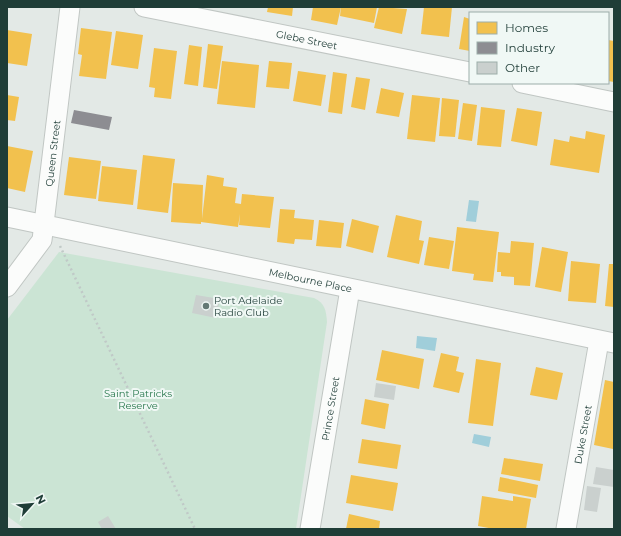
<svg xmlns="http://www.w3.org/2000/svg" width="621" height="536" font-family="Montserrat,sans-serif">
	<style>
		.green { fill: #cbe4d4 }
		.water { fill: #a0ceda }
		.homes { fill: #f2c14e }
		.industry { fill: #8d8d92 }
		.building { fill: #cad0ce }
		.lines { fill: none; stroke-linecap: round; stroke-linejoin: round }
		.minor-casing { stroke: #c0c6c3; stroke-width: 21 }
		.path { stroke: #c0c9c7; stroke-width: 2.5; stroke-dasharray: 2 3; stroke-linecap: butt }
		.minor { stroke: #fbfcfb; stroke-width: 19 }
		.poi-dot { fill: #647974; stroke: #f0f8f5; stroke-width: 1.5 }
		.labels { text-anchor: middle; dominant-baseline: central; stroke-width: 4; stroke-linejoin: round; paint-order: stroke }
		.street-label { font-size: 10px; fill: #1f3d37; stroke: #f0f8f5 }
		.poi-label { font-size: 10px; fill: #1f3d37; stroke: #f0f8f5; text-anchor: start }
		.park-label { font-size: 10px; fill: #27774c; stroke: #f0f8f5 }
	</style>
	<rect width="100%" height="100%" fill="#e3e9e6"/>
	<path class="green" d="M 59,252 L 314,298 C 325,303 326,310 327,322 L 296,529 L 25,529 L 7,516 L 7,320 Z"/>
	<g class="water">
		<polygon points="469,200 479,201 476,222 466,221"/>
		<polygon points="417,336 437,338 435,351 416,348"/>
		<polygon points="474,434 491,437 489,447 472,443"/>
	</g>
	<g class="homes">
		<polygon points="268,7 293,7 292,16 267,12"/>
		<polygon points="313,7 341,7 337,25 311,20"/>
		<polygon points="341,7 377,7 374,23 340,16"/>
		<polygon points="379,7 407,9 402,34 374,28"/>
		<polygon points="424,7 452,7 449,37 421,34"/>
		<polygon points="464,17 470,19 470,51 459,49"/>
		<polygon points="81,28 112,32 106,79 79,76 82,55 78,54"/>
		<polygon points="7,30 32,34 27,66 7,63"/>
		<polygon points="116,31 143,35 138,69 111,65"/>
		<polygon points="608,40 614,41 614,82 608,81"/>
		<polygon points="208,44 223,46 217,89 203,87"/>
		<polygon points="189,45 202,47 198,86 184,84"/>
		<polygon points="154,48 177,51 171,99 154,97 155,88 149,87"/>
		<polygon points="222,61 259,65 255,108 217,104"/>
		<polygon points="269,61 292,63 289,89 266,87"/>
		<polygon points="298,71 326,75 321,106 293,101"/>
		<polygon points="333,72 347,74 342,114 328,112"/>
		<polygon points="356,77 370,79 365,110 351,107"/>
		<polygon points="381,88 404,93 399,117 376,113"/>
		<polygon points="7,95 19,97 15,121 7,120"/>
		<polygon points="412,95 440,98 435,142 407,139"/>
		<polygon points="442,98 459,100 455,137 439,136"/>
		<polygon points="463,103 477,105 472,141 458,139"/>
		<polygon points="481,107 505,110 501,147 477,145"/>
		<polygon points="517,108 542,112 537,146 511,141"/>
		<polygon points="586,131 605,135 599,173 550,165 554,139 569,142 570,136 585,139"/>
		<polygon points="7,146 33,151 25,192 7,188"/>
		<polygon points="143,155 175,159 168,213 137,209"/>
		<polygon points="69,157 101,161 96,199 64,195"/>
		<polygon points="102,166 137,170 133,205 98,201"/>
		<polygon points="207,175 224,178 223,186 237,188 235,203 241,204 242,194 274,197 270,228 239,225 240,214 238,227 201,222 201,224 171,222 173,183 203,185 202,219"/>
		<polygon points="280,209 295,210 294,218 314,220 312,240 295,239 294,244 277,242"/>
		<polygon points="396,215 422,221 419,240 424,241 419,264 387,257"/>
		<polygon points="352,219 379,226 373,253 346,246"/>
		<polygon points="319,220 344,223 341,248 316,246"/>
		<polygon points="457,227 499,232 493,282 473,280 474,274 452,271"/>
		<polygon points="429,237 454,241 449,269 424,265"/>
		<polygon points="511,241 534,243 530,286 514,285 514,277 501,276 501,272 497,272 498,252 510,253"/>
		<polygon points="542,247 568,252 561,292 535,287"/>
		<polygon points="571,261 600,264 596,303 568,301"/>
		<polygon points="609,264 614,264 614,307 605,306"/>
		<polygon points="382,350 424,359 419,389 376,380"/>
		<polygon points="441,353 459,357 456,371 464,373 459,393 433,387"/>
		<polygon points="476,359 501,363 493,426 468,423"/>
		<polygon points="536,367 563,373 557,400 530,395"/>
		<polygon points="605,380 614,382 613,449 594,445"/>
		<polygon points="365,399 389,404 385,429 361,424"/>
		<polygon points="362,439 401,445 397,469 358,463"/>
		<polygon points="504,458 543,464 540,481 501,474"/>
		<polygon points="351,475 398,483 393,511 346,503"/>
		<polygon points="500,477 538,485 536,498 498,491"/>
		<polygon points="482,496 513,501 513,496 531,499 526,529 494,529 478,526"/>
		<polygon points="349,514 380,521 379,529 346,529"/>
	</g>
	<polygon class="industry" points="74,110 112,117 109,130 71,123"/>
	<g class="building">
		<polygon points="196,295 220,299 216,318 192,313"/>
		<polygon points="376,383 396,386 394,400 374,397"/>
		<polygon points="596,467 614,470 614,487 593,484"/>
		<polygon points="587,486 601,488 597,512 584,510"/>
		<polygon points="108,516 116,529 102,529 98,522"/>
	</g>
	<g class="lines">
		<g class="minor-casing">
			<g id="minor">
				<path id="s1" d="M 144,7 L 470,72"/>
				<polyline points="522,83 614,102"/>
				<path id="s2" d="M 7,217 L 614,343"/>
				<path id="s3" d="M 7,287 L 42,240 L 70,7"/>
				<path id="s4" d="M 310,529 L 350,289"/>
				<path id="s5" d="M 566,529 L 599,341"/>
			</g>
		</g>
		<polyline class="path" points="60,246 195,529"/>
		<use href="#minor" class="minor"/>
	</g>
	<circle class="poi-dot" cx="206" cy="306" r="4"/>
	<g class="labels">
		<g class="street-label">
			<text stroke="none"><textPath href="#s1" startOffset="166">Glebe Street</textPath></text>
			<text stroke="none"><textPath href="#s3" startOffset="146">Queen Street</textPath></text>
			<text stroke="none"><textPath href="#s2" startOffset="310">Melbourne Place</textPath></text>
			<text stroke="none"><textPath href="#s4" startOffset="122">Prince Street</textPath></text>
			<text stroke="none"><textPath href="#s5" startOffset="96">Duke Street</textPath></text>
		</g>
		<g class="poi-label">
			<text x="214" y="300">Port Adelaide<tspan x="214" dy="12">Radio Club</tspan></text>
		</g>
		<g class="park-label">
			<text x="138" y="393">Saint Patricks<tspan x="138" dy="12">Reserve</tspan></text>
		</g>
	</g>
	<rect width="621" height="536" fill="none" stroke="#1f3d37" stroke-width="16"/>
	<rect x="469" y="12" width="140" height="72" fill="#f0f8f5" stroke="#9cada9"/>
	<rect x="477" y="22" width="20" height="12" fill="#f2c14e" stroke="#9cada9"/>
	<text x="505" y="32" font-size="12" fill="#1f3d37">Homes</text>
	<rect x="477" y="42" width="20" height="12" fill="#8d8d92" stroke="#9cada9"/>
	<text x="505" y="52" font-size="12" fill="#1f3d37">Industry</text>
	<rect x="477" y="62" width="20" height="12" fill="#cad0ce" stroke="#9cada9"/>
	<text x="505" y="72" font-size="12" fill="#1f3d37">Other</text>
	<g transform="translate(32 504) rotate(63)" stroke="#f0f8f5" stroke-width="3" paint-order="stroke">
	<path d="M0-3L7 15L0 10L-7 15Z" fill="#1f3d37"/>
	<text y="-6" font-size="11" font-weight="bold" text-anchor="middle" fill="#1f3d37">N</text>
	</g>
</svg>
